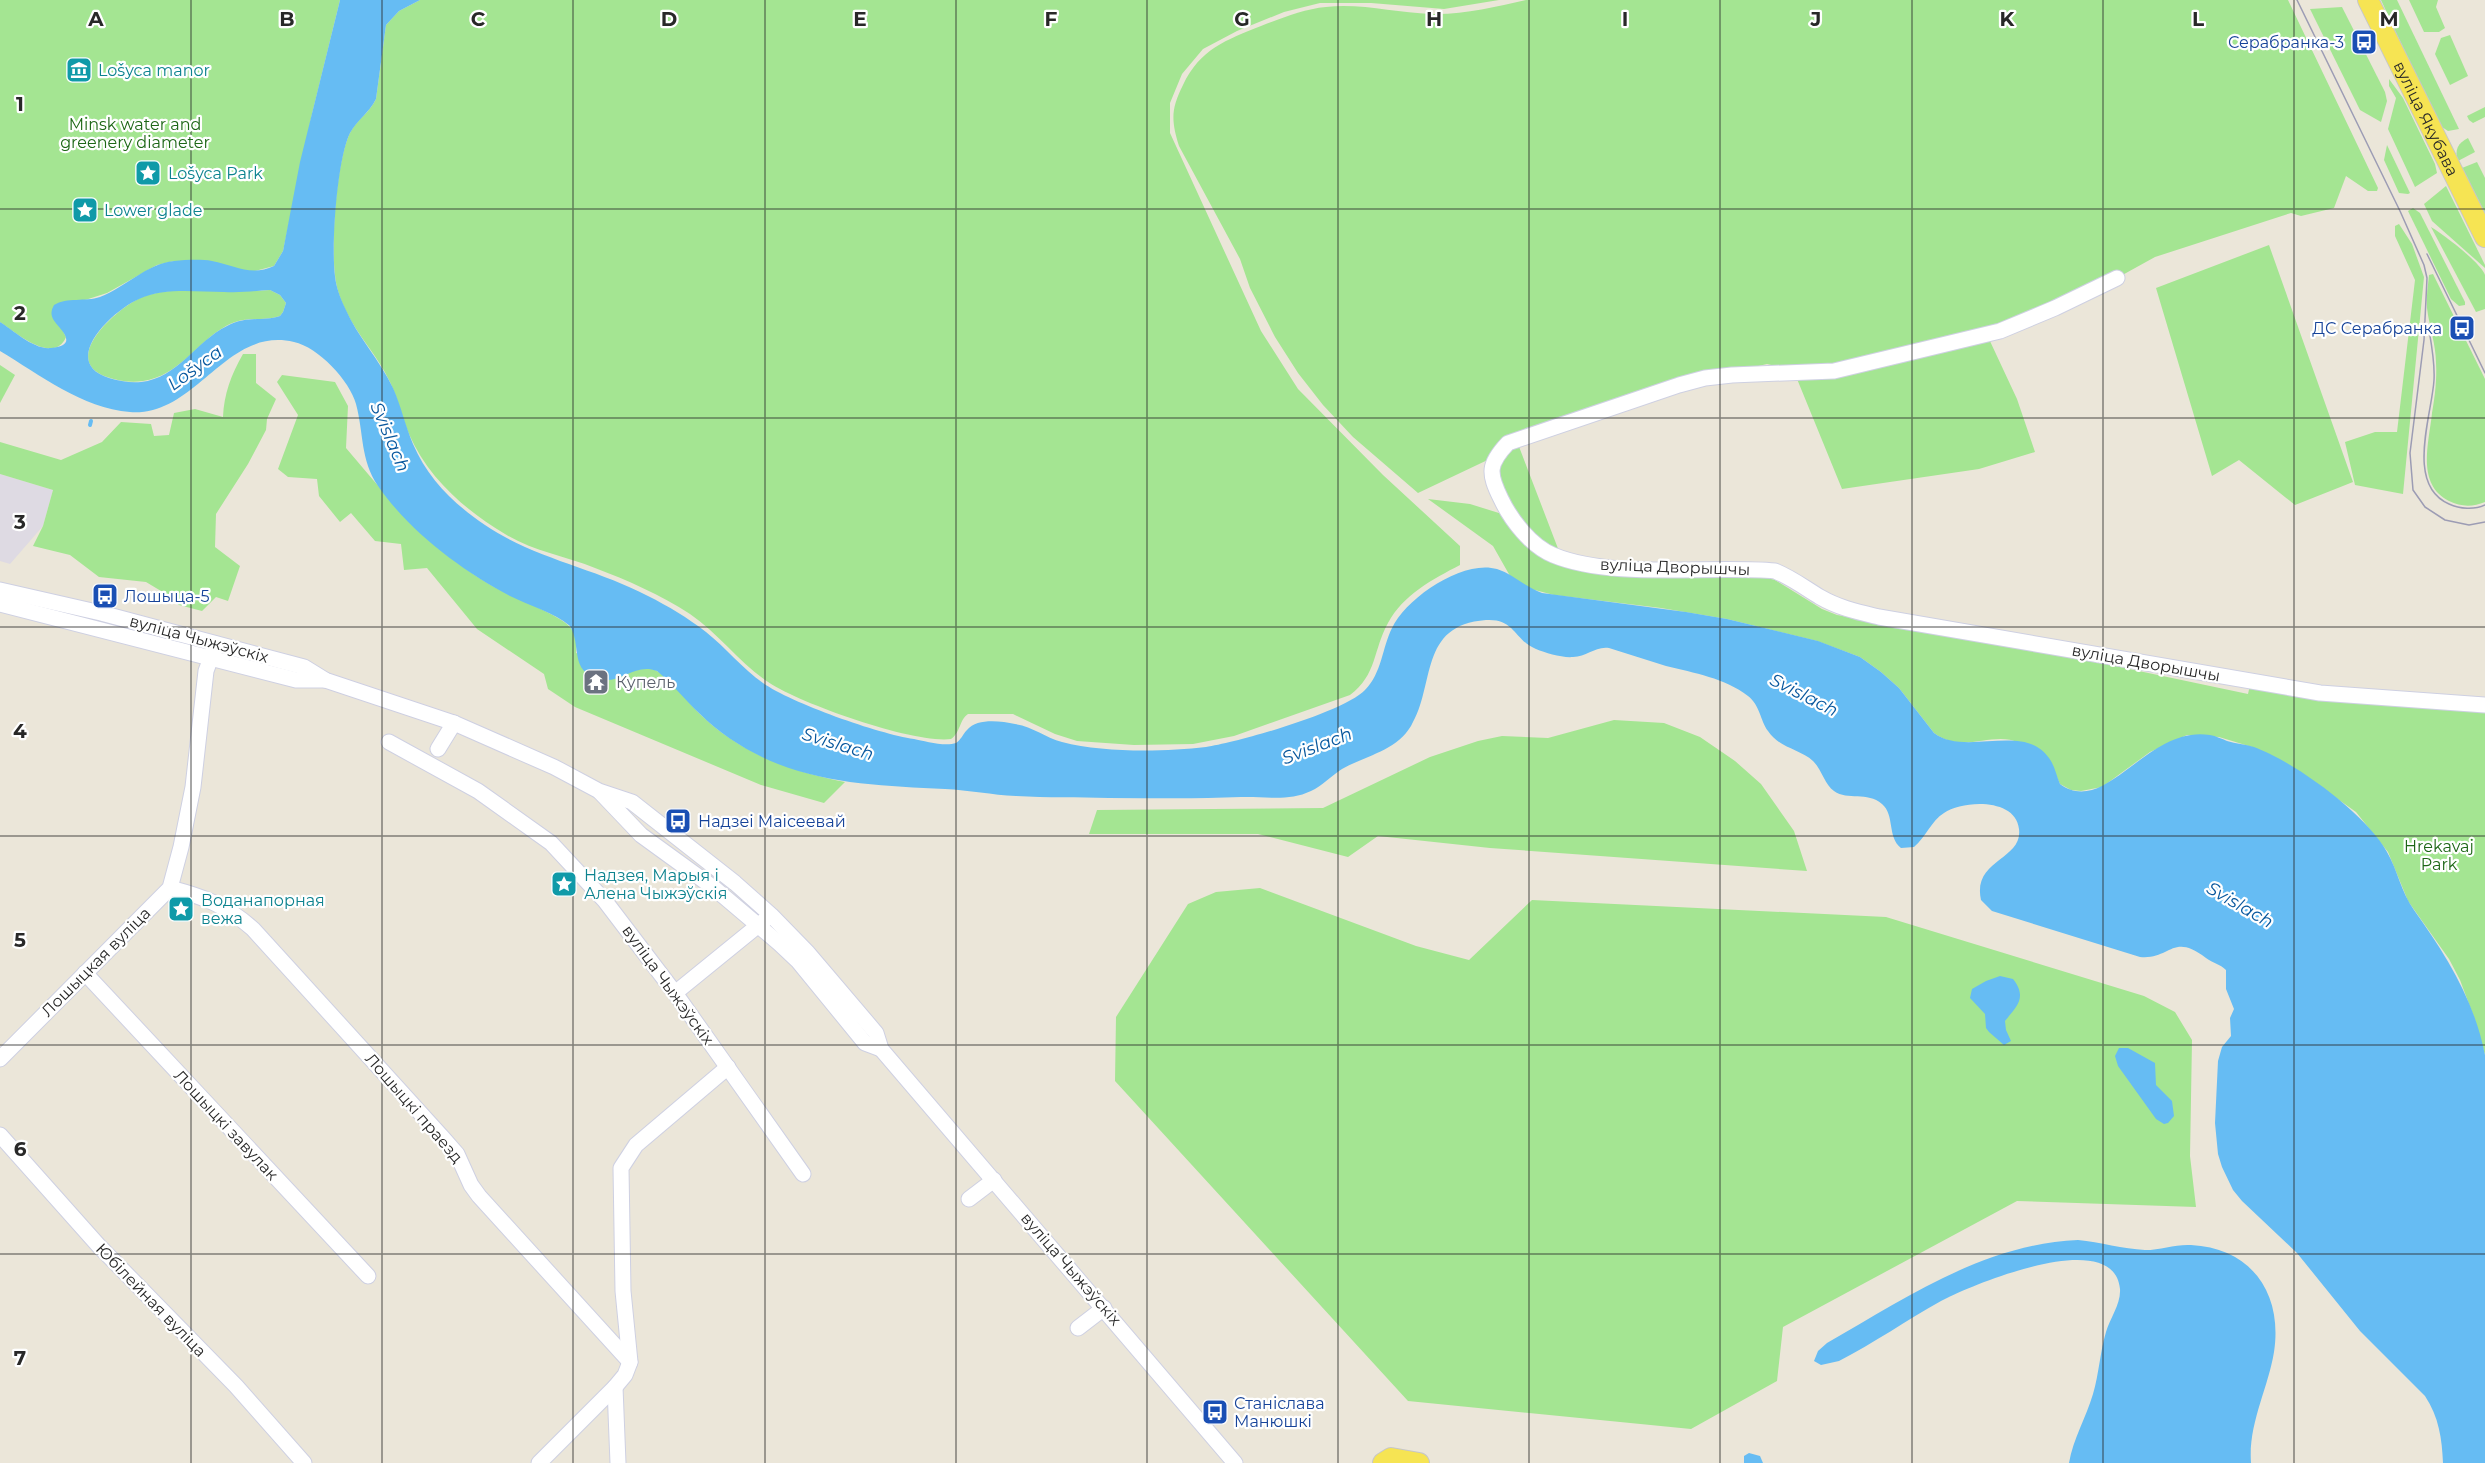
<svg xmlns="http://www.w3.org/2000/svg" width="2485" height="1463" font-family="Montserrat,sans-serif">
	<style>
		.industrial { fill: #dedae3 }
		.green { fill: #a4e592 }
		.water { fill: #66bcf3; fill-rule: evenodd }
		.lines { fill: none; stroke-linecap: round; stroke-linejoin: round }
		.stream { stroke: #66bcf3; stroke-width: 4 }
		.minor-casing { stroke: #ced0e2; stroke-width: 17 }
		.major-casing { stroke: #c7c7c7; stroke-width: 22 }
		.minor { stroke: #fff; stroke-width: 15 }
		.major { stroke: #f6e453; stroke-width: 20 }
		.tram { stroke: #9c9cb4; stroke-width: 1.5 }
		.grid { fill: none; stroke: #282828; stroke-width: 1.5; stroke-opacity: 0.55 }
		.labels { text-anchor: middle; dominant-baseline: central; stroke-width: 4.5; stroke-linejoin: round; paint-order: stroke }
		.transit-label { font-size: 16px; fill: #164399; stroke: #fff; text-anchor: start }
		.culture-label { font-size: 16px; fill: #0d838f; stroke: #fff; text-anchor: start }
		.street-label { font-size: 16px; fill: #282828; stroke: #fff }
		.park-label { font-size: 16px; fill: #1d6716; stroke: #fff }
		.worship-label { font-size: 16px; fill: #5b616d; stroke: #fff; text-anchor: start }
		.water-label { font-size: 18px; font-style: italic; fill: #08579d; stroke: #fff }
		.grid-label { font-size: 20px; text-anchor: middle; font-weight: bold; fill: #282828; stroke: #fff; stroke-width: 4.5; stroke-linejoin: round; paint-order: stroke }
	</style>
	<rect width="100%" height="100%" fill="#ebe6d9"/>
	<polygon class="industrial" points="0,474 53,490 43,526 10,564 0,561"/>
	<g class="green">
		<path d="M 0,0 L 340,0 L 312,114 L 283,251 L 274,266 L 251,272 L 174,261 L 157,265 L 107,293 L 82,301 L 61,327 L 66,337 C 54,366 15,332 0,322 Z"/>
		<path d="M 420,0 L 1499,0 L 1444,9 L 1371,3 L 1320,3 L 1284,12 L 1237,31 L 1203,49 L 1182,74 L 1170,103 L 1170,133 L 1261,331 L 1298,389 L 1383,475 L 1460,546 L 1460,565 C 1433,579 1403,595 1388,623 C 1373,650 1377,675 1350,695 L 1234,736 L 1193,744 L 1134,745 L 1077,741 L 1055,734 L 1013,714 L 968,714 C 959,720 961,732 951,739 C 914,744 797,703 765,680 C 738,661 718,633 690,614 C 661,595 627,580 595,568 C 565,556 532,551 505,534 C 465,510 428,478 409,434 C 402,417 398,399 390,382 C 378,356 357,335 345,309 C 340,298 336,287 335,275 C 331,244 336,158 351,131 C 358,119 370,112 376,99 L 386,25 L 399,11 Z"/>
		<path d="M 1526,0 L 2288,0 L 2378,188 L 2377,191 L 2368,191 L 2346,176 L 2334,208 L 2301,216 L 2291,213 L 2155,257 L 2117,278 L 1989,339 L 2017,399 L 2035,452 L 1979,469 L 1842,489 L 1795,374 L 1803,372 L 1767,364 L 1680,384 L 1508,443 L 1496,456 L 1418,493 L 1353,437 L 1323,405 L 1298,373 L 1275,337 L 1250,288 L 1240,259 L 1179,146 C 1171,120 1171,109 1183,85 C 1200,49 1226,40 1261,26 C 1282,18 1304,9 1326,7 C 1361,3 1396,13 1431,14 C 1463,15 1495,7 1526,0 Z"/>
		<polygon points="2381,0 2397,0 2459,129 2448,131 2439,125"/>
		<polygon points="2409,0 2438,0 2436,7 2445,28 2439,32 2424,32"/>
		<polygon points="2342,7 2385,92 2387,101 2381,122 2360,110 2310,9"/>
		<polygon points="2450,35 2468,76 2450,85 2435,54 2441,38"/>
		<polygon points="2389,79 2403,98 2435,164 2437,173 2415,187 2388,129 2396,98 2389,86"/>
		<polygon points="2485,107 2485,117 2473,123 2469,120 2467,116"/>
		<path d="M 2468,138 L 2475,152 L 2458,161 C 2454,150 2458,143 2468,138 Z"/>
		<polygon points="2387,145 2410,193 2408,194 2399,193 2384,160"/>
		<polygon points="2477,162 2485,178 2485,213 2462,168"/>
		<polygon points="2446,186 2485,265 2485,268 2432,221 2424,204"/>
		<polygon points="2413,208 2420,213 2465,302 2465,305 2459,306 2451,299 2408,211"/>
		<polygon points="2399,224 2412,244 2424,277 2403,494 2355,485 2345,442 2375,432 2397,432 2415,280 2395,236 2395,226"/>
		<path d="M 2431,227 C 2443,234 2481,263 2485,275 C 2485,285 2485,299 2485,309 L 2476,312 Z"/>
		<polygon points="2269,245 2353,482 2295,505 2239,460 2212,476 2156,288"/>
		<path d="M 2433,274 L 2485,379 L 2485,502 C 2473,507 2461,507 2449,501 C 2416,484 2429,443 2432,413 C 2435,396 2437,379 2436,363 C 2436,344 2429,326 2427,308 C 2426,297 2428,286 2429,275 Z"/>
		<path d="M 270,290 L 280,295 L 286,303 L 283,312 L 280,316 C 262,322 245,315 226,326 C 197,342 179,376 143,381 C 131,383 119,381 107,377 C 58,360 117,308 142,297 C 175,284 233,293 270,290 Z"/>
		<path d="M 243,354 L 256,354 L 256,383 L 276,399 L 267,419 L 266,430 L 248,464 L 216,514 L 215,547 L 240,566 L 228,601 L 216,597 L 202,611 L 179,605 L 161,591 L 146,582 L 99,577 L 70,555 L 33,546 L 43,526 L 53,490 L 0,474 L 0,442 L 61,460 L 102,442 L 121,422 L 151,424 L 154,436 L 169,435 L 174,413 L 195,409 L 223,417 C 224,394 231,375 243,354 Z"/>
		<polygon points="0,365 15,375 0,403"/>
		<path d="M 282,375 L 335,382 L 348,406 L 346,448 C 389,499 430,549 489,584 C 507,595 559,614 570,627 C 576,634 577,644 576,653 C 593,658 611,668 628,670 C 638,672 645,665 655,670 C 674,680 686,701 701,715 C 740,753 793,772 845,782 L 824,803 L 761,785 L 575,707 L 548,689 L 544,674 L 477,629 L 427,568 L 404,570 L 401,544 L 375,541 L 351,513 L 340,522 L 319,496 L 317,479 L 288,477 L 278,469 L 298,415 L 277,382 Z"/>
		<path d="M 1518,444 L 1562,559 L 1754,574 L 1775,580 L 1822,609 L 1837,615 L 1987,639 L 2248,694 L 2250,685 L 2485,708 L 2485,1055 L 2475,1020 L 2460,980 L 2449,959 L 2408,901 L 2388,852 L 2356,812 L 2325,790 L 2252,747 L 2219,737 L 2187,735 L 2150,752 L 2102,787 L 2081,791 L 2071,790 L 2060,784 C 2052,765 2051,766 2034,754 C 2029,750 2024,746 2019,743 C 1993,730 1963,755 1934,733 L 1899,688 L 1881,672 L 1860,657 L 1817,641 L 1727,619 L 1661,608 L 1554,595 L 1531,589 L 1510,576 L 1493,546 L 1428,499 L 1470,504 L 1515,518 L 1494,480 L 1500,458 Z"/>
		<polygon points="1614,720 1664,723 1700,737 1735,761 1761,784 1794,831 1807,871 1490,848 1378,836 1348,857 1258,834 1089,834 1097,810 1323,808 1430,757 1478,741 1502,736 1548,738"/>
		<polygon points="1260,888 1416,946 1469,960 1532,900 1886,917 2144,996 2175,1012 2192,1040 2190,1156 2196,1207 2017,1201 1783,1327 1777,1381 1691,1429 1408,1401 1115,1081 1116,1017 1188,904 1216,892"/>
	</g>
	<g class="water">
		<path d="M 340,0 L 420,0 L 399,11 L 386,25 L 376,99 C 369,113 357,120 350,133 C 337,159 331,246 335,276 C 336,287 340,297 345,308 C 357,336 380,360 393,388 C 401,406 405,425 413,444 C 428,479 454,504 485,525 C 535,559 595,568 648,596 C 668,606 688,618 706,632 C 726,648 742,668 763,683 C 791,703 879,734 914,739 C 924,741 945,747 956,743 C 961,740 963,734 967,730 C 977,718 1000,721 1015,724 C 1032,726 1046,738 1062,742 C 1104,753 1164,752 1206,747 C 1239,742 1344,712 1365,690 C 1382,673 1382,648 1392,628 C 1406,598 1463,559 1497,569 C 1513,574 1525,587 1542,593 L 1686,612 L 1727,619 L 1818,641 L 1860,657 L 1881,672 L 1899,688 L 1934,733 C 1965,757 2024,722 2049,758 C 2055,766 2056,775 2060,784 C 2072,794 2089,793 2102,786 C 2136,768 2167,728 2210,735 C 2216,736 2222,739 2227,741 C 2236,744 2245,744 2254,747 C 2295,762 2366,814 2387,852 C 2398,871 2401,892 2414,910 C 2446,955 2474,999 2485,1055 L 2485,1463 L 2443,1463 C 2442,1439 2439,1417 2425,1396 L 2360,1331 L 2297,1253 L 2242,1201 L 2233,1190 L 2222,1167 L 2218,1154 L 2215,1123 L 2218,1061 L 2222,1047 L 2231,1036 L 2230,1018 L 2234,1009 L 2226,989 L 2226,970 C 2220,964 2213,963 2206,958 C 2172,932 2171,960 2140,957 L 1992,911 L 1981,900 C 1972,859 2023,860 2019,829 C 2016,798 1963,800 1944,813 C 1931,821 1926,837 1914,847 L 1901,848 C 1887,837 1895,815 1882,804 C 1867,791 1848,801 1834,791 C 1825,785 1822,770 1813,761 C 1800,749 1779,748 1768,731 C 1760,720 1760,705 1748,696 C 1725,678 1694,673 1666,666 C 1647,660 1628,654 1609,648 C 1595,646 1587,657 1573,657 C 1562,658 1546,653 1536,649 C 1515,641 1515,618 1486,620 C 1418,625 1436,685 1411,726 C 1396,751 1365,756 1342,769 C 1331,776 1322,786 1311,791 C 1288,802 1264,796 1241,797 C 1197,799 1153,798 1109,798 C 1078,797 1047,798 1016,796 C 992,795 969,790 945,789 C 888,786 832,785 778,764 C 750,753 721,735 700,714 C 685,700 673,684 657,671 C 635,662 620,685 599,679 C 569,671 582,647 570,626 C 553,612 530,606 510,596 C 461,570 410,532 378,486 C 360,459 364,434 356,404 C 350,381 318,347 294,342 C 225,326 197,417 130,412 C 82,408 40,375 0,351 L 0,322 C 13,330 34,350 51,348 C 82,345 57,327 53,319 C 50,313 52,309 54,305 C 67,297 85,302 100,297 C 126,287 146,264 174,261 C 186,260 200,259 212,261 C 234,265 251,277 274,266 L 283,251 L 300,162 ZM 270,290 L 280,295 L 286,303 L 283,312 L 280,316 C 262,322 247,315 227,326 C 196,341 178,378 141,382 C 130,383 119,381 109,378 C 58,362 113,310 139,299 C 165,287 197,292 224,292 C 240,293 255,291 270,290 Z"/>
		<path d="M 2000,976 L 2013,979 C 2028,998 2016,1007 2005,1021 L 2006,1030 L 2011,1041 L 2004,1045 L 1989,1032 L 1986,1028 L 1985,1014 L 1970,998 L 1972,989 L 1986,981 Z"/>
		<polygon points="2119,1048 2128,1048 2155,1063 2156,1085 2172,1101 2174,1116 2168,1123 2164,1124 2156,1119 2118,1066 2115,1056"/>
		<path d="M 2078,1240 C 2100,1242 2123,1249 2145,1250 C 2161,1250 2176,1244 2191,1245 C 2251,1248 2283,1293 2274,1352 C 2268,1389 2248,1424 2251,1463 L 2069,1463 C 2073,1439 2086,1418 2093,1394 C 2099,1374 2100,1352 2106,1332 C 2110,1318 2121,1304 2120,1289 C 2114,1225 1971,1285 1941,1301 C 1907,1320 1874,1343 1839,1361 L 1821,1365 L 1814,1361 L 1818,1351 L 1827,1343 C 1906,1298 1984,1244 2078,1240 Z"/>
		<polygon points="1749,1453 1760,1456 1763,1463 1744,1463 1744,1456"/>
	</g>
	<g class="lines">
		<polyline class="stream" points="90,425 91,421"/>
		<g class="minor-casing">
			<g id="minor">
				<path d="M 2117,278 L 2055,308 L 2000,331 L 1834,371 L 1732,375 L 1705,378 L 1679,385 L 1508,443 C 1488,464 1488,473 1501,499 C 1511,520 1531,546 1553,555 C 1613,580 1710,565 1775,571 C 1792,578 1805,588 1820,597 C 1839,608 1858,612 1879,617 L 2320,693 L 2485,705"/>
				<polyline points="0,590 101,613 304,667 325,680 454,723 554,767 599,791 632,802 735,883 771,915 808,953 876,1033 881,1049 1235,1463"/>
				<polyline points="0,604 296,680 325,680"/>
				<polyline points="389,742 478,791 551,843 605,901 675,993 803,1174"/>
				<polyline points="438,749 454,723"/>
				<polyline points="600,792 641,835 714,888 780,944 798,961 865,1043 881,1049"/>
				<path d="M 170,888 C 204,897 226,905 253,929 L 443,1138 L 457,1154 L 471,1185 L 479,1196 L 630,1362"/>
				<polyline points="85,973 368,1276"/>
				<polyline points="675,993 766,919"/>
				<polyline points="0,1059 170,888 181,847 193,787 206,671 216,644"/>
				<polyline points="0,1135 98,1245 236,1386 304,1463"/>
				<polyline points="969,1199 994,1180"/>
				<polyline points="1078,1328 1104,1308"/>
				<polyline points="615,1387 618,1463"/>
				<polyline points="539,1463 615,1387 625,1375 630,1362 623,1291 621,1168 636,1145 728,1067"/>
			</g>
		</g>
		<g class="major-casing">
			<g id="major">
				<path id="s1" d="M 2368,0 L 2485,237"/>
				<polyline points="1383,1463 1391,1458 1419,1463"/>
			</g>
		</g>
		<use href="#minor" class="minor"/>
		<use href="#major" class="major"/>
		<g class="tram">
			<polyline points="2297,0 2400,211 2424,265 2427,278 2424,340 2410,453 2413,490 2425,507 2445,520 2469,525 2485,522"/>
			<polyline points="2427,254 2485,373"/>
			<path d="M 2429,330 C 2432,347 2435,363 2434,380 C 2432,415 2405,485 2449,504 C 2460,509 2474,510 2485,505"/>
		</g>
	</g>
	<path class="grid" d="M 191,0 L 191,1463M 382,0 L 382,1463M 573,0 L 573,1463M 765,0 L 765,1463M 956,0 L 956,1463M 1147,0 L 1147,1463M 1338,0 L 1338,1463M 1529,0 L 1529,1463M 1720,0 L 1720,1463M 1912,0 L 1912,1463M 2103,0 L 2103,1463M 2294,0 L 2294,1463M 0,209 L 2485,209M 0,418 L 2485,418M 0,627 L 2485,627M 0,836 L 2485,836M 0,1045 L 2485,1045M 0,1254 L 2485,1254"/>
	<defs>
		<g id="bus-square" transform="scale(1.35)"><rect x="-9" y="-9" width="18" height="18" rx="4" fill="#1a4fb4" stroke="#fff"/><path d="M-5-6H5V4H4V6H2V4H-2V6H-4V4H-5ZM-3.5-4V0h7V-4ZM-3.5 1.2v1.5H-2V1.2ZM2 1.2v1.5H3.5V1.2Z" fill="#fff"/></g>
		<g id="museum-square" transform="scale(1.35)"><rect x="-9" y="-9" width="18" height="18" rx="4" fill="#0f9aa8" stroke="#fff"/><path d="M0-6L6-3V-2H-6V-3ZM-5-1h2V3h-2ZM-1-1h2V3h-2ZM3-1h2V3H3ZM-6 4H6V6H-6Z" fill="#fff"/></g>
		<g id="sight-square" transform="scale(1.35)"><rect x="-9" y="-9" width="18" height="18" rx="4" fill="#0f9aa8" stroke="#fff"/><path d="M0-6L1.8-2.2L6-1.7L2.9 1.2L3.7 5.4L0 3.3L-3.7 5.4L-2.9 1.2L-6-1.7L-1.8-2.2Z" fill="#fff"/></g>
		<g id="temple-square" transform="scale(1.35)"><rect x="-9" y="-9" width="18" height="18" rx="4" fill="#6b7280" stroke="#fff"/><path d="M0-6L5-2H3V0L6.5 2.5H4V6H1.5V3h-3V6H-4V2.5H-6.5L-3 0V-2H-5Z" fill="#fff"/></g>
	</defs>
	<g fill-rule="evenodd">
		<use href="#bus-square" x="2364" y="42"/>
		<use href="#museum-square" x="79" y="70"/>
		<use href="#sight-square" x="148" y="173"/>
		<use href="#sight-square" x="85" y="210"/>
		<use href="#bus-square" x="2462" y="328"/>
		<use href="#bus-square" x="105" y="596"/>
		<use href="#temple-square" x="596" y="682"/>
		<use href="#bus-square" x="678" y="821"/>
		<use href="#sight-square" x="564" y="884"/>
		<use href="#sight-square" x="181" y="909"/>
		<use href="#bus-square" x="1215" y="1412"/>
	</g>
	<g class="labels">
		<g class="transit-label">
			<text x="2344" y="42" text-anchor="end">Серабранка-3</text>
			<text x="2442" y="328" text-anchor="end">ДС Серабранка</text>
			<text x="124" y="596">Лошыца-5</text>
			<text x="698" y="821">Надзеі Маісеевай</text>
			<text x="1234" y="1403">Станіслава<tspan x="1234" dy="18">Манюшкі</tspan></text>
		</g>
		<g class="culture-label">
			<text x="98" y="70">Lošyca manor</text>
			<text x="168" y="173">Lošyca Park</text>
			<text x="104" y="210">Lower glade</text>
			<text x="584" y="875">Надзея, Марыя і<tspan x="584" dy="18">Алена Чыжэўскія</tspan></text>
			<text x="201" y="900">Воданапорная<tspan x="201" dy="18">вежа</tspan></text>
		</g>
		<g class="street-label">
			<text stroke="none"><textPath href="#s1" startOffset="132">вуліца Якубава</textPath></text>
			<text transform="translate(1675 567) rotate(2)">вуліца Дворышчы</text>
			<text transform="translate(199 639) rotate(15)">вуліца Чыжэўскіх</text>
			<text transform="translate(2146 663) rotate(10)">вуліца Дворышчы</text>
			<text transform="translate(96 962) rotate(-45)">Лошыцкая вуліца</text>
			<text transform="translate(668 985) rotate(54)">вуліца Чыжэўскіх</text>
			<text transform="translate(414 1108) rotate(49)">Лошыцкі праезд</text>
			<text transform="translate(226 1125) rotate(47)">Лошыцкі завулак</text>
			<text transform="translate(1071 1269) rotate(49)">вуліца Чыжэўскіх</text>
			<text transform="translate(151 1300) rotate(46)">Юбілейная вуліца</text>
		</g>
		<g class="park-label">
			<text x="135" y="124">Minsk water and<tspan x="135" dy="18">greenery diameter</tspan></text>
			<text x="2439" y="846">Hrekavaj<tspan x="2439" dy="18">Park</tspan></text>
		</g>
		<g class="worship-label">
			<text x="616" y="682">Купель</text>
		</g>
		<g class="water-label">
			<text transform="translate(195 368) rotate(-36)">Lošyca</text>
			<text transform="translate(390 437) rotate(67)">Svislach</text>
			<text transform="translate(1804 695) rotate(27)">Svislach</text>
			<text transform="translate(838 744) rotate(17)">Svislach</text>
			<text transform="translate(1317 746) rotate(-21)">Svislach</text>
			<text transform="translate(2240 905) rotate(30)">Svislach</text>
		</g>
	</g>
	<g class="grid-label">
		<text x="96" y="26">A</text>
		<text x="287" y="26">B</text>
		<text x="478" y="26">C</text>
		<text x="669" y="26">D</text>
		<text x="860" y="26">E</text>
		<text x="1051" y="26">F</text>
		<text x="1242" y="26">G</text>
		<text x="1434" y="26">H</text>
		<text x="1625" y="26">I</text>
		<text x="1816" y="26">J</text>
		<text x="2007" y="26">K</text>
		<text x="2198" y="26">L</text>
		<text x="2389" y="26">M</text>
		<text x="20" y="111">1</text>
		<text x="20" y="320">2</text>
		<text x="20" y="529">3</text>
		<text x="20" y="738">4</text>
		<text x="20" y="947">5</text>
		<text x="20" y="1156">6</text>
		<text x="20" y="1365">7</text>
	</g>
</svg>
